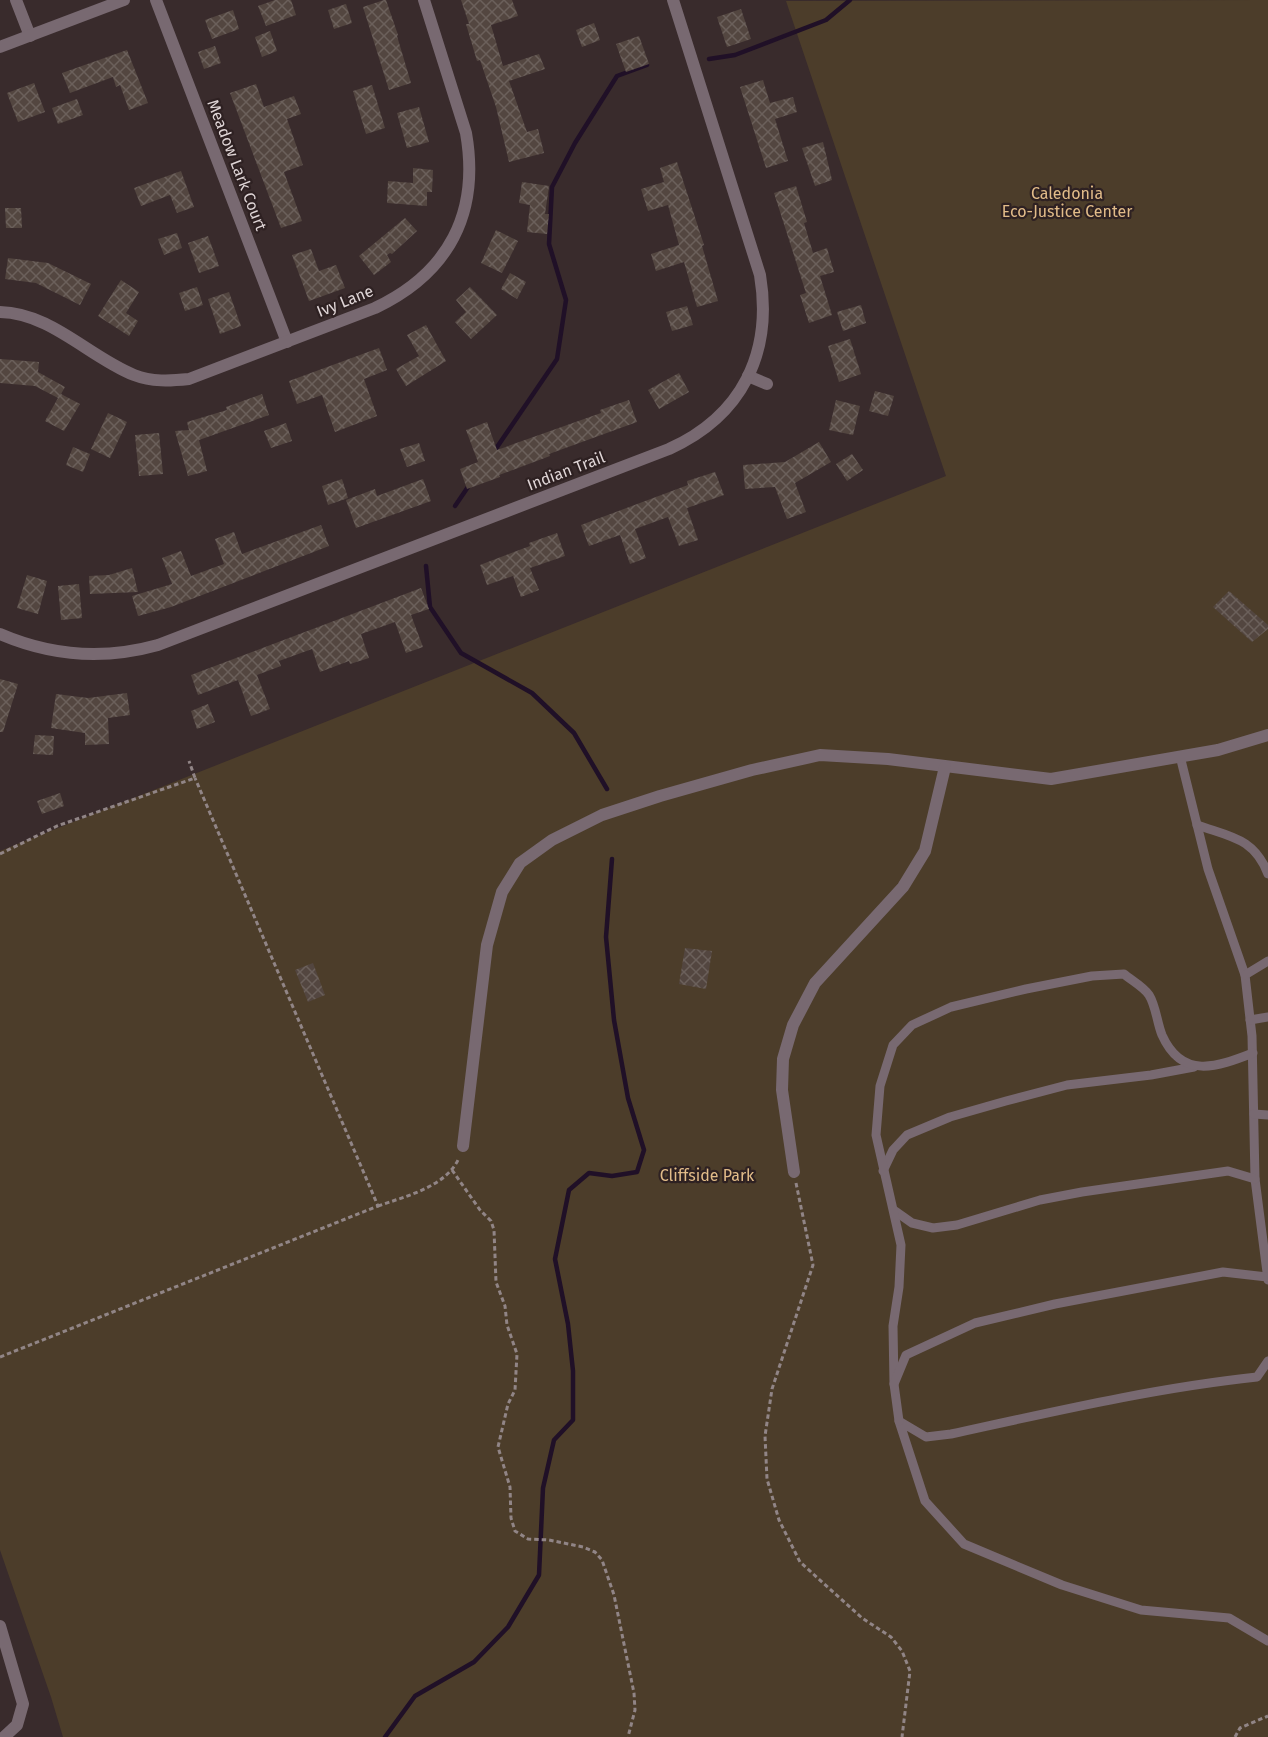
<svg xmlns="http://www.w3.org/2000/svg" width="1268" height="1737" font-family="'Fira Sans',sans-serif">
	<style>
		.green { fill: #4c3d2a }
		.lines { fill: none; stroke-linecap: round; stroke-linejoin: round }
		.stream { stroke: #201027; stroke-width: 4.5 }
		.building { fill: url(#building-cross-hatch) }
		.path { stroke: #918586; stroke-width: 3; stroke-dasharray: 4.5 3; stroke-linecap: butt }
		.lane { stroke: #786971; stroke-width: 9 }
		.street { stroke: #786971; stroke-width: 12 }
		.labels { text-anchor: middle; dominant-baseline: central; stroke-width: 4.5; stroke-linejoin: round; paint-order: stroke }
		.street-label { font-size: 16px; fill: #dfd5d6; stroke: #2e2122 }
		.park-label { font-size: 16px; fill: #e2bc89; stroke: #2e2122 }
	</style>
	<defs>
		<pattern id="building-cross-hatch" width="8" height="8" patternUnits="userSpaceOnUse" patternTransform="scale(1.5)"><rect width="8" height="8" fill="#534640"/><path d="M0 0l8 8M0 8l8-8" fill="none" stroke="#6b605b"/></pattern>
	</defs>
	<rect width="100%" height="100%" fill="#392b2c"/>
	<polygon class="green" points="1268,0 1268,1737 63,1737 51,1697 0,1550 0,851 946,476 786,1"/>
	<g class="lines">
		<g class="stream">
			<polyline points="709,59 735,55 826,20 850,0"/>
			<polyline points="493,453 557,359 566,300 549,244 552,187 575,143 617,76 647,65"/>
			<polyline points="455,506 470,484"/>
			<polyline points="426,566 430,607 461,653 532,693 574,733 607,789"/>
			<polyline points="385,1737 415,1696 474,1662 508,1627 539,1575 543,1488 554,1440 573,1420 573,1371 568,1324 555,1259 569,1190 589,1173 612,1176 637,1172 644,1150 628,1098 614,1020 606,937 612,859"/>
		</g>
	</g>
	<g class="building">
		<polygon points="275,0 291,0 296,15 266,26 258,6"/>
		<polygon points="384,0 386,0 398,35 397,36 411,83 389,90 363,7"/>
		<polygon points="461,0 512,0 518,16 491,25 503,66 539,54 545,69 509,81 527,132 538,129 544,153 509,162 496,107 480,60 477,61 466,24 469,24"/>
		<polygon points="346,4 352,23 334,29 328,10"/>
		<polygon points="741,9 751,39 727,47 717,17"/>
		<polygon points="233,10 239,29 212,39 205,20"/>
		<polygon points="594,23 600,40 582,47 576,30"/>
		<polygon points="270,31 277,51 262,57 255,37"/>
		<polygon points="639,36 649,64 626,72 616,44"/>
		<polygon points="215,46 221,63 204,69 198,52"/>
		<polygon points="127,50 148,103 129,110 120,85 116,87 113,77 70,93 62,73"/>
		<polygon points="763,80 770,103 793,97 797,112 775,119 788,161 766,168 740,87"/>
		<polygon points="34,83 45,112 18,122 7,93"/>
		<polygon points="256,84 264,107 294,96 301,114 287,119 303,165 284,172 302,221 281,228 230,93"/>
		<polygon points="372,85 385,128 366,134 353,91"/>
		<polygon points="77,99 83,115 58,124 52,108"/>
		<polygon points="419,107 429,142 407,148 397,113"/>
		<polygon points="823,142 832,180 815,186 802,148"/>
		<polygon points="677,162 704,245 702,246 718,301 697,307 684,262 656,271 651,254 679,245 668,205 648,211 641,189 664,182 660,168"/>
		<polygon points="413,168 433,170 432,192 427,192 427,206 387,203 388,181 413,183"/>
		<polygon points="181,171 194,207 177,213 170,195 141,206 134,188"/>
		<polygon points="522,182 549,186 545,214 549,214 547,234 527,232 530,205 519,203"/>
		<polygon points="796,186 807,222 804,223 813,253 827,248 834,272 820,276 832,315 809,323 800,295 806,293 774,193"/>
		<polygon points="5,208 21,208 22,228 6,228"/>
		<polygon points="405,218 417,231 392,254 390,253 387,255 391,262 374,275 359,256"/>
		<polygon points="496,230 518,241 502,273 481,263"/>
		<polygon points="177,233 182,248 164,255 158,239"/>
		<polygon points="208,236 219,266 199,273 188,243"/>
		<polygon points="311,249 319,271 336,265 345,288 309,301 292,255"/>
		<polygon points="8,258 48,263 91,284 80,305 36,283 5,279"/>
		<polygon points="510,273 526,282 517,299 501,289"/>
		<polygon points="121,280 139,292 126,313 138,321 129,336 98,316"/>
		<polygon points="197,287 203,305 185,311 179,293"/>
		<polygon points="470,287 497,315 471,339 455,322 466,312 456,300"/>
		<polygon points="229,292 241,326 220,334 208,299"/>
		<polygon points="861,305 866,323 843,331 837,312"/>
		<polygon points="687,306 693,325 672,331 666,312"/>
		<polygon points="426,325 446,361 406,386 396,369 419,356 407,335"/>
		<polygon points="850,339 861,374 839,382 828,346"/>
		<polygon points="379,348 387,370 364,379 377,416 335,432 322,395 297,404 289,381"/>
		<polygon points="0,359 39,362 38,372 65,387 61,394 80,404 64,431 45,421 58,398 35,386 0,383"/>
		<polygon points="679,373 689,392 659,409 648,390"/>
		<polygon points="875,391 894,396 888,416 869,411"/>
		<polygon points="262,394 269,415 199,440 207,471 188,476 175,431 189,430 187,422 227,410 226,407"/>
		<polygon points="629,400 637,422 549,454 550,456 499,475 500,477 467,489 460,469 478,462 466,430 487,422 497,450 601,413 600,410"/>
		<polygon points="836,400 860,406 853,435 829,430"/>
		<polygon points="108,413 127,422 110,458 91,449"/>
		<polygon points="286,423 292,441 271,448 264,431"/>
		<polygon points="159,433 163,474 139,476 135,435"/>
		<polygon points="819,442 831,462 795,483 806,512 787,519 775,487 745,489 743,465 785,462"/>
		<polygon points="419,443 425,461 407,467 400,449"/>
		<polygon points="73,447 90,454 83,472 66,465"/>
		<polygon points="852,454 863,470 847,481 836,464"/>
		<polygon points="715,472 724,495 687,508 698,540 679,546 668,517 635,529 646,558 630,564 620,535 589,546 581,525 688,485 687,481"/>
		<polygon points="342,479 348,498 328,505 322,486"/>
		<polygon points="423,479 431,501 356,528 346,500 375,489 377,496"/>
		<polygon points="321,525 329,546 171,607 138,616 132,596 172,584 162,558 181,551 191,576 224,564 215,539 234,532 242,554"/>
		<polygon points="557,533 565,556 530,568 539,590 521,597 513,576 487,585 480,565 530,546 529,543"/>
		<polygon points="132,568 138,592 90,594 89,576 109,575"/>
		<polygon points="27,575 47,581 38,614 17,608"/>
		<polygon points="79,584 82,618 61,620 58,586"/>
		<polygon points="421,588 429,609 411,615 423,647 406,653 395,622 361,634 369,658 350,664 349,661 320,672 312,649 279,661 281,666 257,675 270,709 251,716 238,680 198,695 191,675"/>
		<polygon points="1229,591 1268,625 1268,629 1252,642 1213,607"/>
		<polygon points="0,679 18,684 3,732 0,732"/>
		<polygon points="127,693 130,715 108,718 109,744 85,745 85,733 51,728 56,694 88,698"/>
		<polygon points="208,704 215,722 197,729 191,711"/>
		<polygon points="35,735 54,736 53,755 33,754"/>
		<polygon points="60,793 64,806 42,814 37,801"/>
		<polygon points="685,948 712,951 706,989 679,984"/>
		<polygon points="313,963 325,995 308,1002 295,970"/>
	</g>
	<g class="lines">
		<g class="path">
			<polyline points="0,854 57,826 195,778 189,761"/>
			<polyline points="452,1170 480,1210 491,1221 494,1230 496,1282 505,1306 507,1325 517,1354 515,1390 508,1404 498,1447 510,1487 511,1518 515,1531 528,1539 549,1540 583,1547 595,1552 602,1560 614,1595 634,1693 635,1710 628,1737"/>
			<polyline points="796,1183 813,1265 772,1389 765,1436 767,1479 779,1520 800,1562 862,1618 891,1637 902,1651 910,1671 902,1737"/>
			<path d="M 378,1206 C 406,1196 446,1187 459,1158"/>
			<polyline points="0,1357 378,1206 195,778"/>
			<polyline points="1235,1737 1240,1728 1268,1716"/>
		</g>
		<g class="lane">
			<polyline points="1180,756 1208,869 1245,975 1252,1036 1255,1179 1268,1280"/>
			<path d="M 1197,825 C 1231,837 1254,838 1268,874"/>
			<polyline points="1245,975 1268,961"/>
			<polyline points="1250,1020 1268,1017"/>
			<polyline points="1254,1114 1268,1115"/>
			<polyline points="883,1171 893,1150 907,1135 950,1117 1006,1101 1067,1085 1151,1075 1194,1067"/>
			<polyline points="895,1211 912,1223 933,1228 957,1225 1040,1200 1082,1192 1228,1171 1255,1179"/>
			<path d="M 1268,1361 L 1257,1377 C 1154,1388 1052,1412 951,1434 L 926,1437 L 899,1421 L 925,1501 L 964,1544 L 1062,1585 L 1141,1610 L 1229,1618 L 1268,1641"/>
			<path d="M 894,1384 L 893,1326 L 899,1287 L 901,1245 L 876,1135 L 880,1086 L 893,1045 L 912,1025 L 951,1007 L 1026,989 L 1092,976 L 1124,974 C 1131,980 1144,987 1149,995 C 1156,1006 1157,1023 1162,1035 C 1182,1080 1217,1067 1253,1053"/>
			<polyline points="899,1421 894,1384 906,1355 975,1323 1055,1304 1223,1272 1267,1277"/>
		</g>
		<g class="street">
			<polyline points="16,0 30,36"/>
			<polyline points="156,0 287,342"/>
			<polyline points="0,47 124,0"/>
			<path d="M 0,312 C 51,313 89,357 134,375 C 152,382 170,381 189,379 L 375,308 C 449,273 480,213 466,133 L 424,0"/>
			<polyline points="748,376 767,384"/>
			<path d="M 0,634 C 51,656 104,660 158,645 L 669,449 C 742,416 773,353 760,275 L 673,0"/>
			<polyline points="463,1146 487,945 502,892 520,863 552,840 602,815 660,796 752,770 820,755 888,759 1051,779 1218,750 1268,735"/>
			<polyline points="794,1172 782,1090 783,1059 793,1025 815,983 903,887 925,851 945,767"/>
			<polyline points="0,1626 23,1704 17,1725 4,1737"/>
		</g>
	</g>
	<g class="labels">
		<g class="street-label">
			<text transform="translate(237 165) rotate(69)">Meadow Lark Court</text>
			<text transform="translate(345 301) rotate(-22)">Ivy Lane</text>
			<text transform="translate(566 471) rotate(-21)">Indian Trail</text>
		</g>
		<g class="park-label">
			<text x="1067" y="193">Caledonia<tspan x="1067" dy="18">Eco-Justice Center</tspan></text>
			<text x="707" y="1175">Cliffside Park</text>
		</g>
	</g>
</svg>
